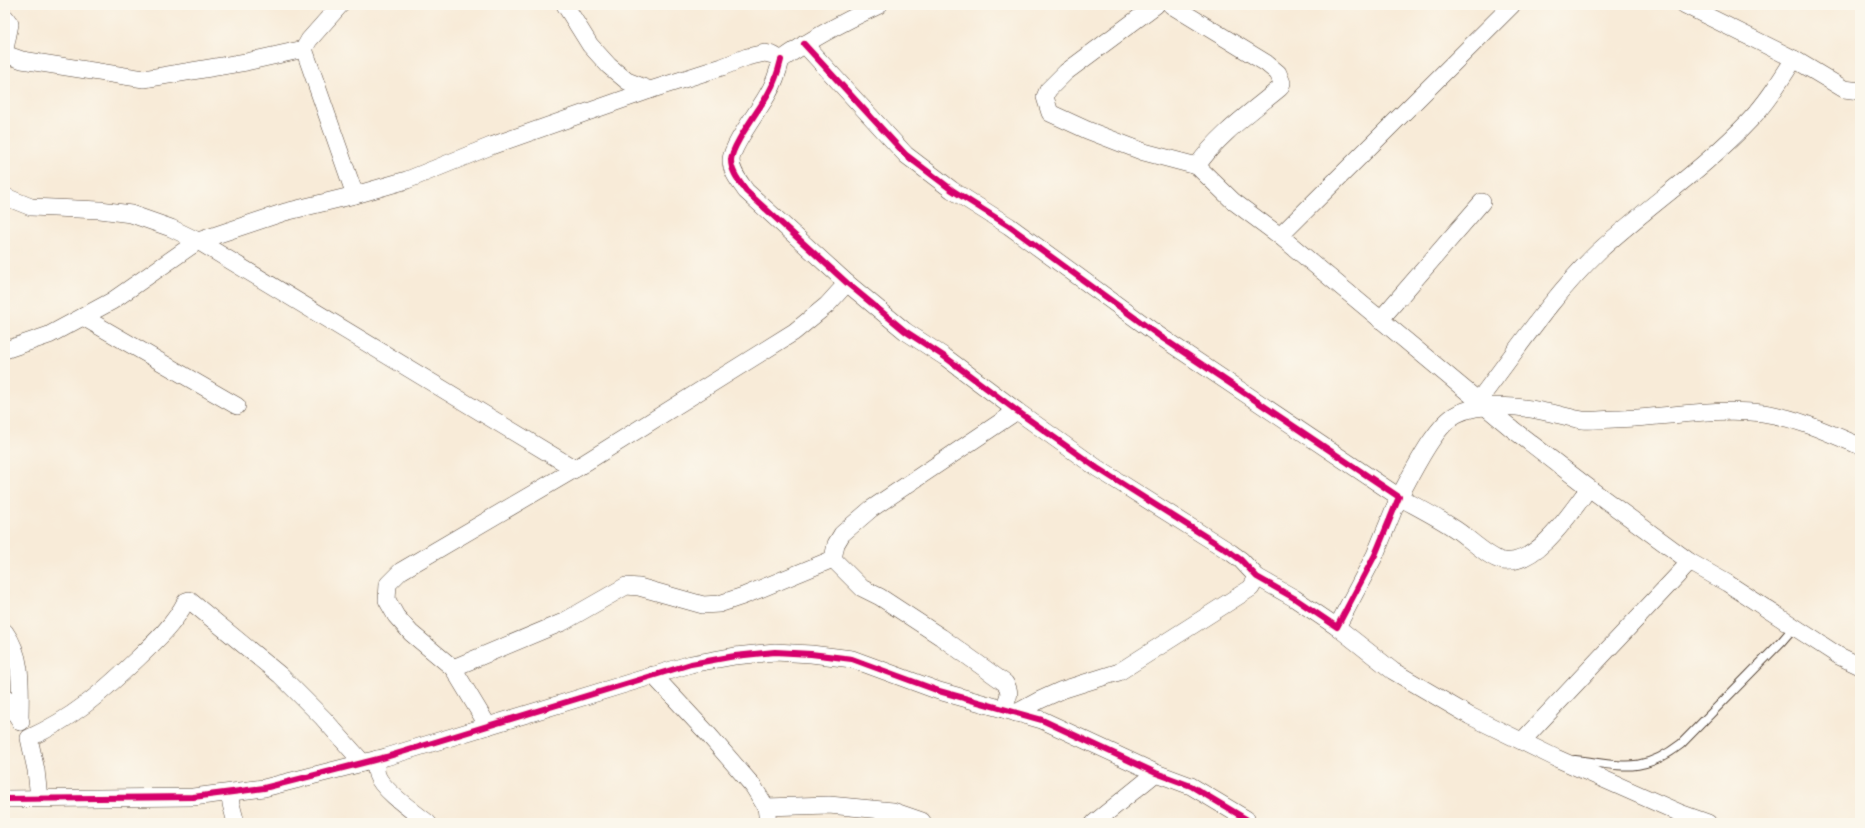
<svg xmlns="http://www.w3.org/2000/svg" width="1865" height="828" font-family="'Libre Bodoni',serif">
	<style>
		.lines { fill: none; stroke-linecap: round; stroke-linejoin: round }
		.service-casing { stroke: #57473a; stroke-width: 10 }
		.minor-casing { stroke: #57473a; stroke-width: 18 }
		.service { stroke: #fff; stroke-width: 8 }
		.minor { stroke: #fff; stroke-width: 17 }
		.cycleway-casing { stroke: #fbf7ec; stroke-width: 8 }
		.cycleway { stroke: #d6006c; stroke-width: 6 }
	</style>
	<rect width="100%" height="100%" fill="#fbf7ec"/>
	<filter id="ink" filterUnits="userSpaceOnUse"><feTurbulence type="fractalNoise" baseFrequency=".025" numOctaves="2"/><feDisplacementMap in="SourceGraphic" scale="8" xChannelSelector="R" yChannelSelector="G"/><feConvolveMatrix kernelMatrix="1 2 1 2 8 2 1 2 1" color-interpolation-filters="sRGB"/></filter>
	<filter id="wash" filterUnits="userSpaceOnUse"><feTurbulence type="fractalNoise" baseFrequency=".012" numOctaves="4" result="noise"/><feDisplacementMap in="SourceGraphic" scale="16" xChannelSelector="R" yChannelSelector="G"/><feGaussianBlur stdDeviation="0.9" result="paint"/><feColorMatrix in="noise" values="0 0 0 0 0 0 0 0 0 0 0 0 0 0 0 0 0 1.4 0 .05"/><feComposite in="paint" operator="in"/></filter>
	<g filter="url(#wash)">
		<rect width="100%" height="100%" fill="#f8ebd8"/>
	</g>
	<g filter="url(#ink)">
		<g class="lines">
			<g class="service-casing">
				<path id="service" d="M 1575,760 C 1621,765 1641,775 1681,744 L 1782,641 L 1794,627"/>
			</g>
			<g class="minor-casing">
				<g id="minor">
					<polyline points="340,5 309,40 304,49 355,195"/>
					<path d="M 565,5 L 590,45 L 609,66 L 627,81 L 650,90 L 722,67 L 747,57 L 765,53 L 773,55 L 781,60 C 812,38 845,21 879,5"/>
					<polyline points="1156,5 1066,72 1048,90 1045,97 1050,113 1087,130 1144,152 1197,166"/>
					<path d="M 1171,5 L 1266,63 L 1278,73 L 1282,83 L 1280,88 C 1251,112 1218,135 1197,166 L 1233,201 L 1280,236 L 1511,428 L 1589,488 L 1690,562"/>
					<polyline points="1685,5 1794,59 1844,89 1860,91"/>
					<polyline points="5,17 10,24 5,49"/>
					<polyline points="5,54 22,60 144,79 246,62 304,49"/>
					<path d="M 781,60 C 778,72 775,82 769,92 C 761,108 732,144 731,160 C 731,172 740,182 746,191 L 847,283 L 905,331 L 945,357 L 1017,411 L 1097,468 L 1230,552 L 1241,560 L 1257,577 L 1294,598 L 1337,627 L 1375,555 L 1399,497 L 1161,337 L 1009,226 L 952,190 L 906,155 L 804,44"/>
					<polyline points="6,197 31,207 100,210 131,214 171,228 198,241 575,469"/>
					<polyline points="1280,236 1512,5"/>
					<polyline points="83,317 237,406"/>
					<polyline points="1380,320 1482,202"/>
					<polyline points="5,350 49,335 112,301 198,241 285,212 355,195 407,180 491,146 650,90"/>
					<path d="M 1478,401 C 1517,350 1552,296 1599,251 C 1648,206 1704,169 1750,120 C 1767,102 1780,81 1794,59"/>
					<path d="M 1589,488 C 1571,512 1537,566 1503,561 C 1488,558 1468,537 1455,529 C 1437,517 1417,507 1399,497 C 1412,474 1435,425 1457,414 C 1480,402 1521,406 1546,412 C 1558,414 1570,418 1582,420 C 1592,421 1604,419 1615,419 C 1664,418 1714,407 1763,413 C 1797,418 1829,433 1860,446"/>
					<polyline points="1337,627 1393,671 1470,716 1556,758 1680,813 1708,823"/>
					<path d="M 5,632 C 24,658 20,691 20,722"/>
					<polyline points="453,668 411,633 396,616 387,600 388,584 401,571 575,469 794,332 827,305 847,283"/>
					<polyline points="653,675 708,734 753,786 766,807 768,823"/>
					<polyline points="5,698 21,722"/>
					<path d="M 1003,709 C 1008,698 1012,693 1005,683 L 941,637 L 880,597 L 862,588 L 833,559 L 836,544 L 842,534 L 871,509 L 1017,411"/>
					<polyline points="1016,713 1040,700 1062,690 1119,672 1251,588 1257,577"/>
					<polyline points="488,726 453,668 563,622 626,586 639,587 703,605 719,604 743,596 833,559"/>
					<polyline points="1522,741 1690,562 1727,583 1839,656 1860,666"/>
					<path d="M 377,759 C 376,764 375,769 377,775 C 382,790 414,812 428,823"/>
					<polyline points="230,793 231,804 236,823"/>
					<path d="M 39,798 L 36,770 L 29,738 C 73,718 100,694 135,661 C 154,643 174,625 186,601 L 189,600 L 280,675 L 323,718 L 363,763"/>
					<polyline points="5,799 193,797 264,788 386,757 691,664 735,656 775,652 811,654 852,659 939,691 1042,720 1156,773 1191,786 1246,819 1245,823"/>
					<polyline points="766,807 829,805 893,811 922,821 923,823"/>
					<polyline points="1094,823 1156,773"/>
				</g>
			</g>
			<use href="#service" class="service"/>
			<use href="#minor" class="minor"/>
			<g class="cycleway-casing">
				<g id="cycleway">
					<path d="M 781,60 C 778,72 775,82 769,92 C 761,108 732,144 731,160 C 731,172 740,182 746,191 L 847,283 L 905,331 L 945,357 L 1017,411 L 1097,468 L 1230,552 L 1241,560 L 1257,577 L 1294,598 L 1337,627 L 1375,555 L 1399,497 L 1161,337 L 1009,226 L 952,190 L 906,155 L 804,44"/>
					<polyline points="5,799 193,797 264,788 386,757 691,664 735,656 775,652 811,654 852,659 939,691 1042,720 1156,773 1191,786 1246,819 1245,823"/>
				</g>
			</g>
			<use href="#cycleway" class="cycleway"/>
		</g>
	</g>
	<rect width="1865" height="828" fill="none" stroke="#fbf7ec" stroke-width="20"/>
</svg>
